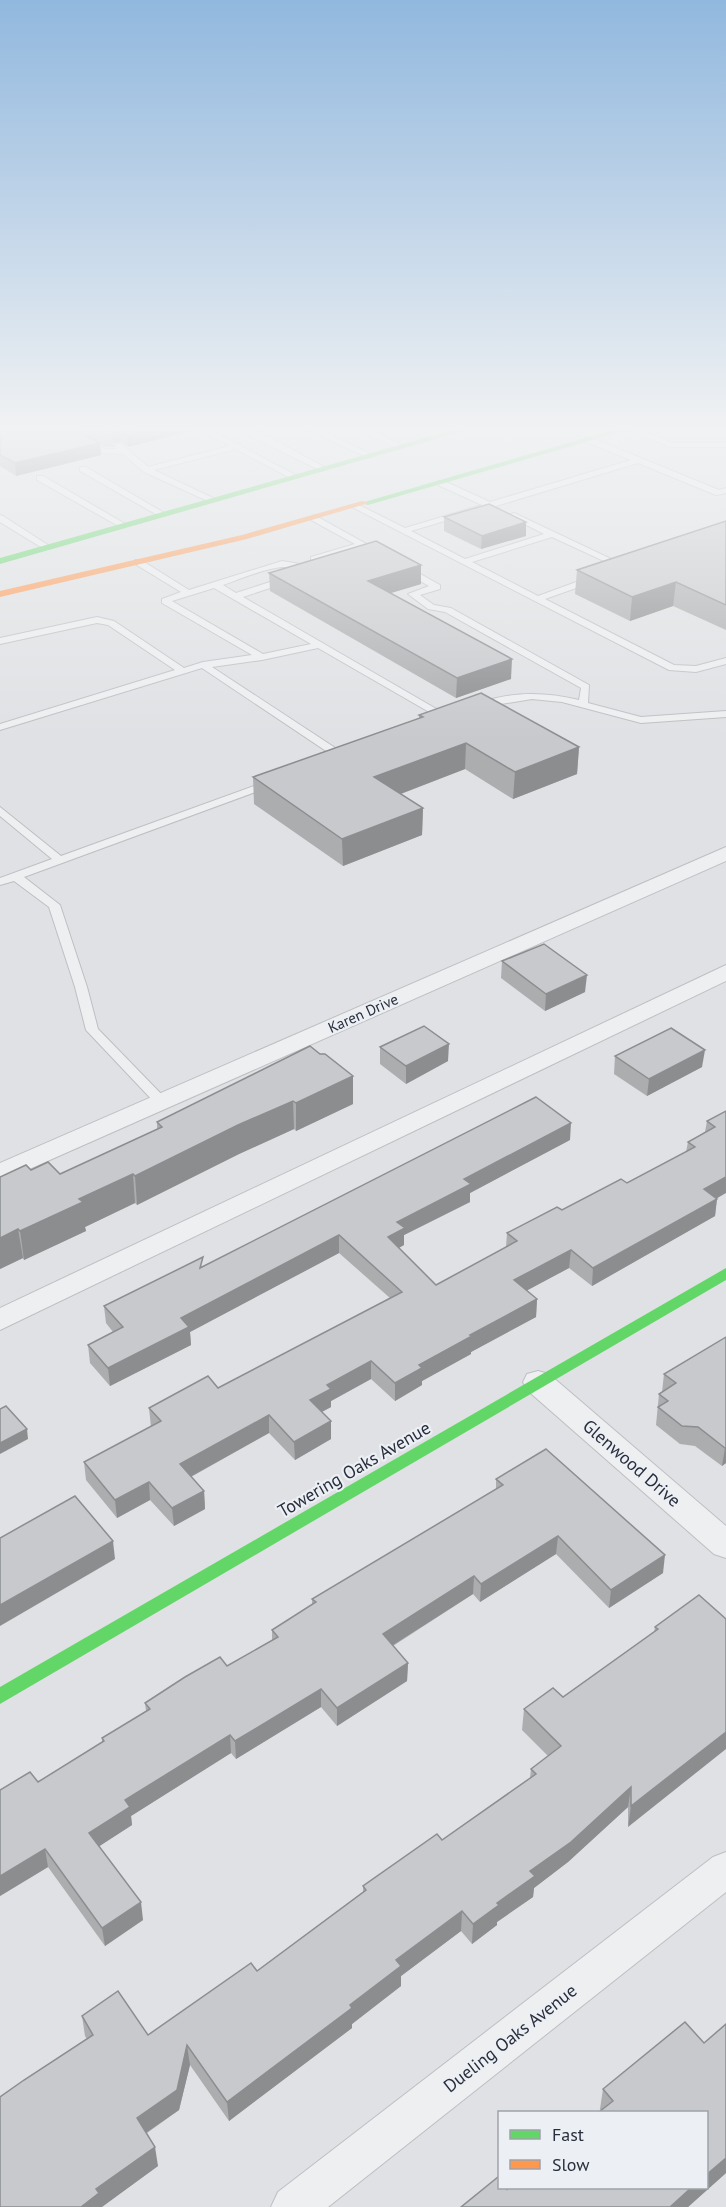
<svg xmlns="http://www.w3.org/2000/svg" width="726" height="2207" font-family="'PT Sans',sans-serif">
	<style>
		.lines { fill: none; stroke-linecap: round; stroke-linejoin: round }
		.lane-casing { stroke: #bdbfc2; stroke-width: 2 }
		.street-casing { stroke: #bdbfc2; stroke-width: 2 }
		.lane { fill: #eeeff1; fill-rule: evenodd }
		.street { fill: #eeeff1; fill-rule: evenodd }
		.fast { fill: #63d668; fill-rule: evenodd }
		.slow { fill: #ff974d; fill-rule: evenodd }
		.wall { fill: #abadaf }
		.shaded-wall { fill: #8b8d8f }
		.building { fill: #c7c9cc; stroke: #8b8d8f; stroke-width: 1.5 }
		.labels { text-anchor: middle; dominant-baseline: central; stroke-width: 4.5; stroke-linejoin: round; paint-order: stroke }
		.street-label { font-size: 15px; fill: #282e3b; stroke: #eceff4 }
		.near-street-label { font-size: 18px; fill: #282e3b; stroke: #eceff4 }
	</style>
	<rect width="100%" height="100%" fill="#dfe1e4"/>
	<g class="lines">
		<g class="lane-casing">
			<g id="lane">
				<polygon points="69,430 77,430 77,435 105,449 117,449 115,444 121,444 148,467 230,446 200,430 211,430 299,477 292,479 236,449 154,470 213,498 214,500 210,502 144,472 123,454 100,453 70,438"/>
				<polygon points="247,430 255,430 328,469 321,471 248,435"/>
				<polygon points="309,430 320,430 375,456 368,458"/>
				<polygon points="360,430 371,430 405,447 398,449"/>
				<polygon points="629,430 641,430 672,443 726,443 726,447 671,447"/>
				<polygon points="586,438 592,438 719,490 726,488 726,493 716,495 638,463 496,506 496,509 489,508 411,531 465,559 544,534 507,515 514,513 628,567 621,569 552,537 472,562 538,596 590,577 596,577 596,581 545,599 674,665 696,666 726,658 726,664 696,672 669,670 352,507 359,505 405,528 482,505 438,485 438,481 444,481 490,502 631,460 586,442"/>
				<polygon points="80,467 86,467 166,514 159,516 80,471"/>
				<polygon points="37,476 43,476 127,525 120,527 37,480"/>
				<polygon points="0,515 3,516 51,547 44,549 0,522"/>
				<polygon points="314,515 381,552 382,554 375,556 361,548 311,561 311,557 355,544 311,520 310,518"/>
				<path d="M 135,560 L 141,560 L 189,590 L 282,561 L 300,564 L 313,570 L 313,574 C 302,575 293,566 282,567 C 262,569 241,579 223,585 L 236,593 L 282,578 L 288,578 L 288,582 L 243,597 L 452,718 L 447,721 L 443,720 L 318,648 L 262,660 L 212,667 L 346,755 L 346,759 L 338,759 L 202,668 L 0,730 L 0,724 L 175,670 L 108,625 L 97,623 L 0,644 L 0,638 L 97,617 L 114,621 L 184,668 L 203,662 L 252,655 L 162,603 L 162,599 L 181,592 L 135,564 ZM 214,588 L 311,644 L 263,654 L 172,601 Z"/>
				<path d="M 402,567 L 408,567 L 440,585 L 440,589 L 420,595 L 434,605 L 451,608 L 589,685 L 588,703 L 641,717 L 726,711 L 726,717 L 641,723 L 562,702 L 532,699 L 477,708 L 477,704 C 510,691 546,692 579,700 L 581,688 L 445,612 L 428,609 L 408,594 L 429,586 L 402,571 Z"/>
				<polygon points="268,781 273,784 272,786 24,877 60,905 87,987 98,1029 168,1101 166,1104 156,1104 86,1030 75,987 49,907 14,881 0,885 0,878 52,859 0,816 0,807 61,856"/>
			</g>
		</g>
		<g class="street-casing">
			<g id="street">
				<polygon points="726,847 726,861 0,1182 0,1163"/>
				<polygon points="726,965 726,981 0,1330 0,1308"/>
				<polygon points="538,1371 549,1374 726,1526 726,1558 714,1554 527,1390 523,1382 527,1374"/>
				<polygon points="726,1852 726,1892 328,2207 271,2207 278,2192 713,1857"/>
			</g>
		</g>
		<use href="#lane" class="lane"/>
		<use href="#street" class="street"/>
		<g class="fast">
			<polygon points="453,430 467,430 0,564 0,558"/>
			<polygon points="613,430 627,430 368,505 361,503"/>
			<polygon points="726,1268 726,1280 0,1704 0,1687"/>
		</g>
		<polygon class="slow" points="362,501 369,503 247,539 0,597 0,591 242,535"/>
	</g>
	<g class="wall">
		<polygon points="0,430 79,433 79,430 195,430 128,447 121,442 113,443 114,447 106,447 100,444 101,455 16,476 0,466"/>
		<polygon points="444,517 526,536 481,549 444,531"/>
		<polygon points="726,521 726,630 673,606 630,621 575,594 577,570"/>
		<polygon points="269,573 421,584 390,593 511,679 456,698 270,591"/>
		<polygon points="419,715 579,747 577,774 513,799 465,769 401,794 423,808 422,835 343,866 254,804 253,777 419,718"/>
		<polygon points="502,961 585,992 545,1011 501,978"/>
		<polygon points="380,1047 448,1061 406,1084 380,1064"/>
		<polygon points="320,1054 353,1076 353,1104 296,1131 294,1129 239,1154 137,1205 135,1203 85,1227 86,1231 24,1260 23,1258 0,1269 0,1177 31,1170 60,1174 157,1129 157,1122"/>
		<polygon points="615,1056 702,1067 647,1096 614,1074"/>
		<polygon points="726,1111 715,1216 592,1286 569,1268 527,1290 537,1299 536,1317 471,1352 471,1354 422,1381 422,1385 395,1401 371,1379 331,1401 331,1407 322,1412 331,1421 331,1439 295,1460 269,1433 191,1477 204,1491 205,1509 174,1526 150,1500 117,1518 86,1480 84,1462 151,1427 149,1408 218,1388 390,1298 339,1253 190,1332 191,1345 110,1386 90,1363 88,1345 113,1332 106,1323 104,1306 203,1266 570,1140 470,1193 470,1202 404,1235 404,1245 399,1248 436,1285 506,1247 507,1233 627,1183 686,1152 688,1142 705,1132 707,1121"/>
		<polygon points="726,1337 726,1463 722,1466 695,1446 680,1444 656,1425 659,1394 662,1392 664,1374"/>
		<polygon points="496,1479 663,1573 609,1608 556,1554 480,1602 473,1594 393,1646 408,1663 407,1681 337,1726 321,1707 236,1759 231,1753 131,1816 132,1825 99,1846 143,1920 105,1946 48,1867 0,1896 38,1782 102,1742 102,1738 146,1711 145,1703 227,1666 272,1640 272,1630 312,1604 312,1599 496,1489"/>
		<polygon points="699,1595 628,1827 628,1807 568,1862 534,1888 533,1897 497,1922 497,1925 472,1944 461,1931 401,1976 401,1986 352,2024 352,2028 229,2121 190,2065 179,2110 147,2133 158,2166 101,2207 0,2207 87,2039 85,2036 82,2016 148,2035 257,1971 363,1892 363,1886 442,1840 530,1778 531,1769 548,1756 522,1730 524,1709 563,1697 654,1632 655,1627"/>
		<polygon points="726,2024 726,2173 688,2207 507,2189 601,2111 600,2109 603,2089 704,2043"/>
	</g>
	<g class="shaded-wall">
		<polygon points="112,430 120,430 121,442 113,443"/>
		<polygon points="145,430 195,430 128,447 127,435"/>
		<polygon points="100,443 101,455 16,476 15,463"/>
		<polygon points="526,522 526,536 481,549 482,536"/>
		<polygon points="421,565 421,584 368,600 368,581"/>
		<polygon points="676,582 673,606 630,621 632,597"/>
		<polygon points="512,659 511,679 456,698 457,678"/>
		<polygon points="466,743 465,769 374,804 374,777"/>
		<polygon points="579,747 577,774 513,799 515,772"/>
		<polygon points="423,808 422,835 343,866 342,839"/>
		<polygon points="587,975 585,992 545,1011 546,994"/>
		<polygon points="449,1044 448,1061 406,1084 406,1066"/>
		<polygon points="705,1050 702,1067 647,1096 649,1079"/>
		<polygon points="353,1076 353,1104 296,1131 296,1103"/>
		<polygon points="293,1101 294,1129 239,1154 137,1205 135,1176 238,1125"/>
		<polygon points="571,1123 570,1140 470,1193 470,1202 404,1235 404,1245 387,1254 388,1237 397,1222 464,1179"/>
		<polygon points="133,1174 135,1203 85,1227 86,1231 24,1260 20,1231 79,1199"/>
		<polygon points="726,1177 726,1193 702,1207 704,1189"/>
		<polygon points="717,1199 715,1216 592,1286 593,1268"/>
		<polygon points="18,1229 23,1258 0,1269 0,1238"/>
		<polygon points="339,1235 339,1253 190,1332 191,1345 110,1386 108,1368 181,1318"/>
		<polygon points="571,1250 569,1268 513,1298 514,1280"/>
		<polygon points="537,1299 536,1317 471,1352 471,1354 422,1381 422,1385 395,1401 395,1383 419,1365 470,1335"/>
		<polygon points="371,1361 371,1379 331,1401 331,1407 310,1418 310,1400 327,1385"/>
		<polygon points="269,1415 269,1433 181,1482 180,1464"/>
		<polygon points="331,1421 331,1439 295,1460 294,1442"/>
		<polygon points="27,1429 28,1439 0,1454 0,1443"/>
		<polygon points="726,1447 726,1463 722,1466 725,1448"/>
		<polygon points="149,1482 150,1500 117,1518 115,1500"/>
		<polygon points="204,1491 205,1509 174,1526 172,1508"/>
		<polygon points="558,1536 556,1554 480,1602 481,1584"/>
		<polygon points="113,1541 115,1559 0,1626 0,1605"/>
		<polygon points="665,1555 663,1573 609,1608 611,1590"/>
		<polygon points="474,1576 473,1594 382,1652 383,1634"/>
		<polygon points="408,1663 407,1681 337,1726 337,1708"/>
		<polygon points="321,1689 321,1707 236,1759 235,1741"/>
		<polygon points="726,1732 726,1749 628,1827 631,1806"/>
		<polygon points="230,1735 231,1753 131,1816 132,1825 92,1851 89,1833 125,1800"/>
		<polygon points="631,1787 628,1807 568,1862 534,1888 533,1897 497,1922 497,1925 472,1944 473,1924 497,1903 530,1871"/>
		<polygon points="45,1849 48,1867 0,1896 0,1876"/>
		<polygon points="141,1902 143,1920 105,1946 102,1928"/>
		<polygon points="462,1911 461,1931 401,1976 401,1986 352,2024 352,2028 229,2121 227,2102 350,2005 396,1960"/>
		<polygon points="187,2045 190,2065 179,2110 140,2137 137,2118"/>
		<polygon points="155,2147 158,2166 102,2207 81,2207 96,2189"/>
		<polygon points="726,2158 726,2173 688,2207 670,2207 692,2187 706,2187 706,2175"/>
	</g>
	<g class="building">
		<polygon points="0,430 74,430 100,443 15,463 0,455 0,438 2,437 0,436"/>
		<polygon points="97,430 112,430 113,434 105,434"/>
		<polygon points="121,430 145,430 127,435"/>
		<polygon points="489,504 526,522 482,536 444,517"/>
		<polygon points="726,521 726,605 676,582 632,597 577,570"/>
		<polygon points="376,541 421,565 368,581 512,659 457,678 269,573"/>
		<polygon points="481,693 579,747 515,772 466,743 374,777 423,808 342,839 253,777 423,717 419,715"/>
		<polygon points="544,944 587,975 546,994 502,961"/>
		<polygon points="424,1026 449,1044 406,1066 380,1047"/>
		<polygon points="671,1028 705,1050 649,1079 615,1056"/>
		<polygon points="310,1046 320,1054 325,1054 353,1076 296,1103 293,1101 238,1125 135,1176 133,1174 79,1199 83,1202 20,1231 18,1229 0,1238 0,1177 26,1165 31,1170 48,1162 60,1174 162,1127 157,1122"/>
		<polygon points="536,1097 571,1123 464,1179 471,1184 397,1222 405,1228 388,1237 436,1285 517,1241 507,1233 557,1207 562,1210 621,1179 627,1183 695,1147 688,1142 715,1127 707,1121 726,1111 726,1177 704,1189 717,1199 593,1268 571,1250 514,1280 537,1299 470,1335 472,1336 419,1365 422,1368 395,1383 371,1361 327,1385 331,1389 310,1400 331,1421 294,1442 269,1415 180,1464 204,1491 172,1508 149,1482 115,1500 84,1462 161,1421 149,1408 208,1376 218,1388 402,1292 339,1235 181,1318 189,1327 108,1368 88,1345 123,1327 104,1306 203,1257 200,1268"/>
		<polygon points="726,1337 726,1447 725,1448 698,1427 682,1426 658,1407 668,1401 659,1394 676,1383 664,1374"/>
		<polygon points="6,1406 27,1429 0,1443 0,1409"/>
		<polygon points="546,1449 665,1555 611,1590 558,1536 481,1584 474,1576 383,1634 408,1663 337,1708 321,1689 235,1741 230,1735 125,1800 130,1807 89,1833 141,1902 102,1928 45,1849 0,1876 0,1790 30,1772 38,1782 104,1741 102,1738 150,1709 145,1703 185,1677 220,1657 227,1666 278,1637 272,1630 316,1602 312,1599 503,1485 496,1479"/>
		<polygon points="75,1496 113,1541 0,1605 0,1538"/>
		<polygon points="699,1595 726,1619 726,1732 631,1806 631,1787 571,1842 530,1871 535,1876 497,1903 499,1905 473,1924 462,1911 396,1960 401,1966 350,2005 352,2008 227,2102 187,2045 177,2090 137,2118 155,2147 96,2189 99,2193 81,2207 0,2207 0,2097 24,2080 93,2035 82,2016 118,1991 148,2035 251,1963 257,1971 366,1890 363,1886 437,1834 442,1840 536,1774 531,1769 561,1746 524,1709 553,1688 563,1697 658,1629 655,1627"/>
		<polygon points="685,2022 704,2043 726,2024 726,2158 706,2175 706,2112 599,2112 613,2101 603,2089"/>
		<polygon points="498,2177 500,2179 500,2187 506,2187 507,2189 508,2187 692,2187 670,2207 461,2207"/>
	</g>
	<linearGradient id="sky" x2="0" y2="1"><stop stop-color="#91b8de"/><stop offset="0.58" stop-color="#f1f2f3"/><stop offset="1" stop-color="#f1f2f3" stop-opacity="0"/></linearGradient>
	<rect width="726" height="739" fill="url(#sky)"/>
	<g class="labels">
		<g class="street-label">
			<text transform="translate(363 1013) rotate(-24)">Karen Drive</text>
		</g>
		<g class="near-street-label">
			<text transform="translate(632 1463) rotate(41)">Glenwood Drive</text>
			<text transform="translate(354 1469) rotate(-30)">Towering Oaks Avenue</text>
			<text transform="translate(510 2038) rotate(-38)">Dueling Oaks Avenue</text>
		</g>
	</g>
	<rect x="498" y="2111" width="210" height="78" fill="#eceff4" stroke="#9ea2aa" stroke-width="1.5"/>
	<rect x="510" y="2130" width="30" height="9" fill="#63d668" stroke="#9ea2aa" stroke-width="1.5"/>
	<text x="552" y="2141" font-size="18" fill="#282e3b">Fast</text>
	<rect x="510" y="2160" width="30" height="9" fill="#ff974d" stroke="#9ea2aa" stroke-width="1.5"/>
	<text x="552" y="2171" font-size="18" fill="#282e3b">Slow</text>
</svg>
